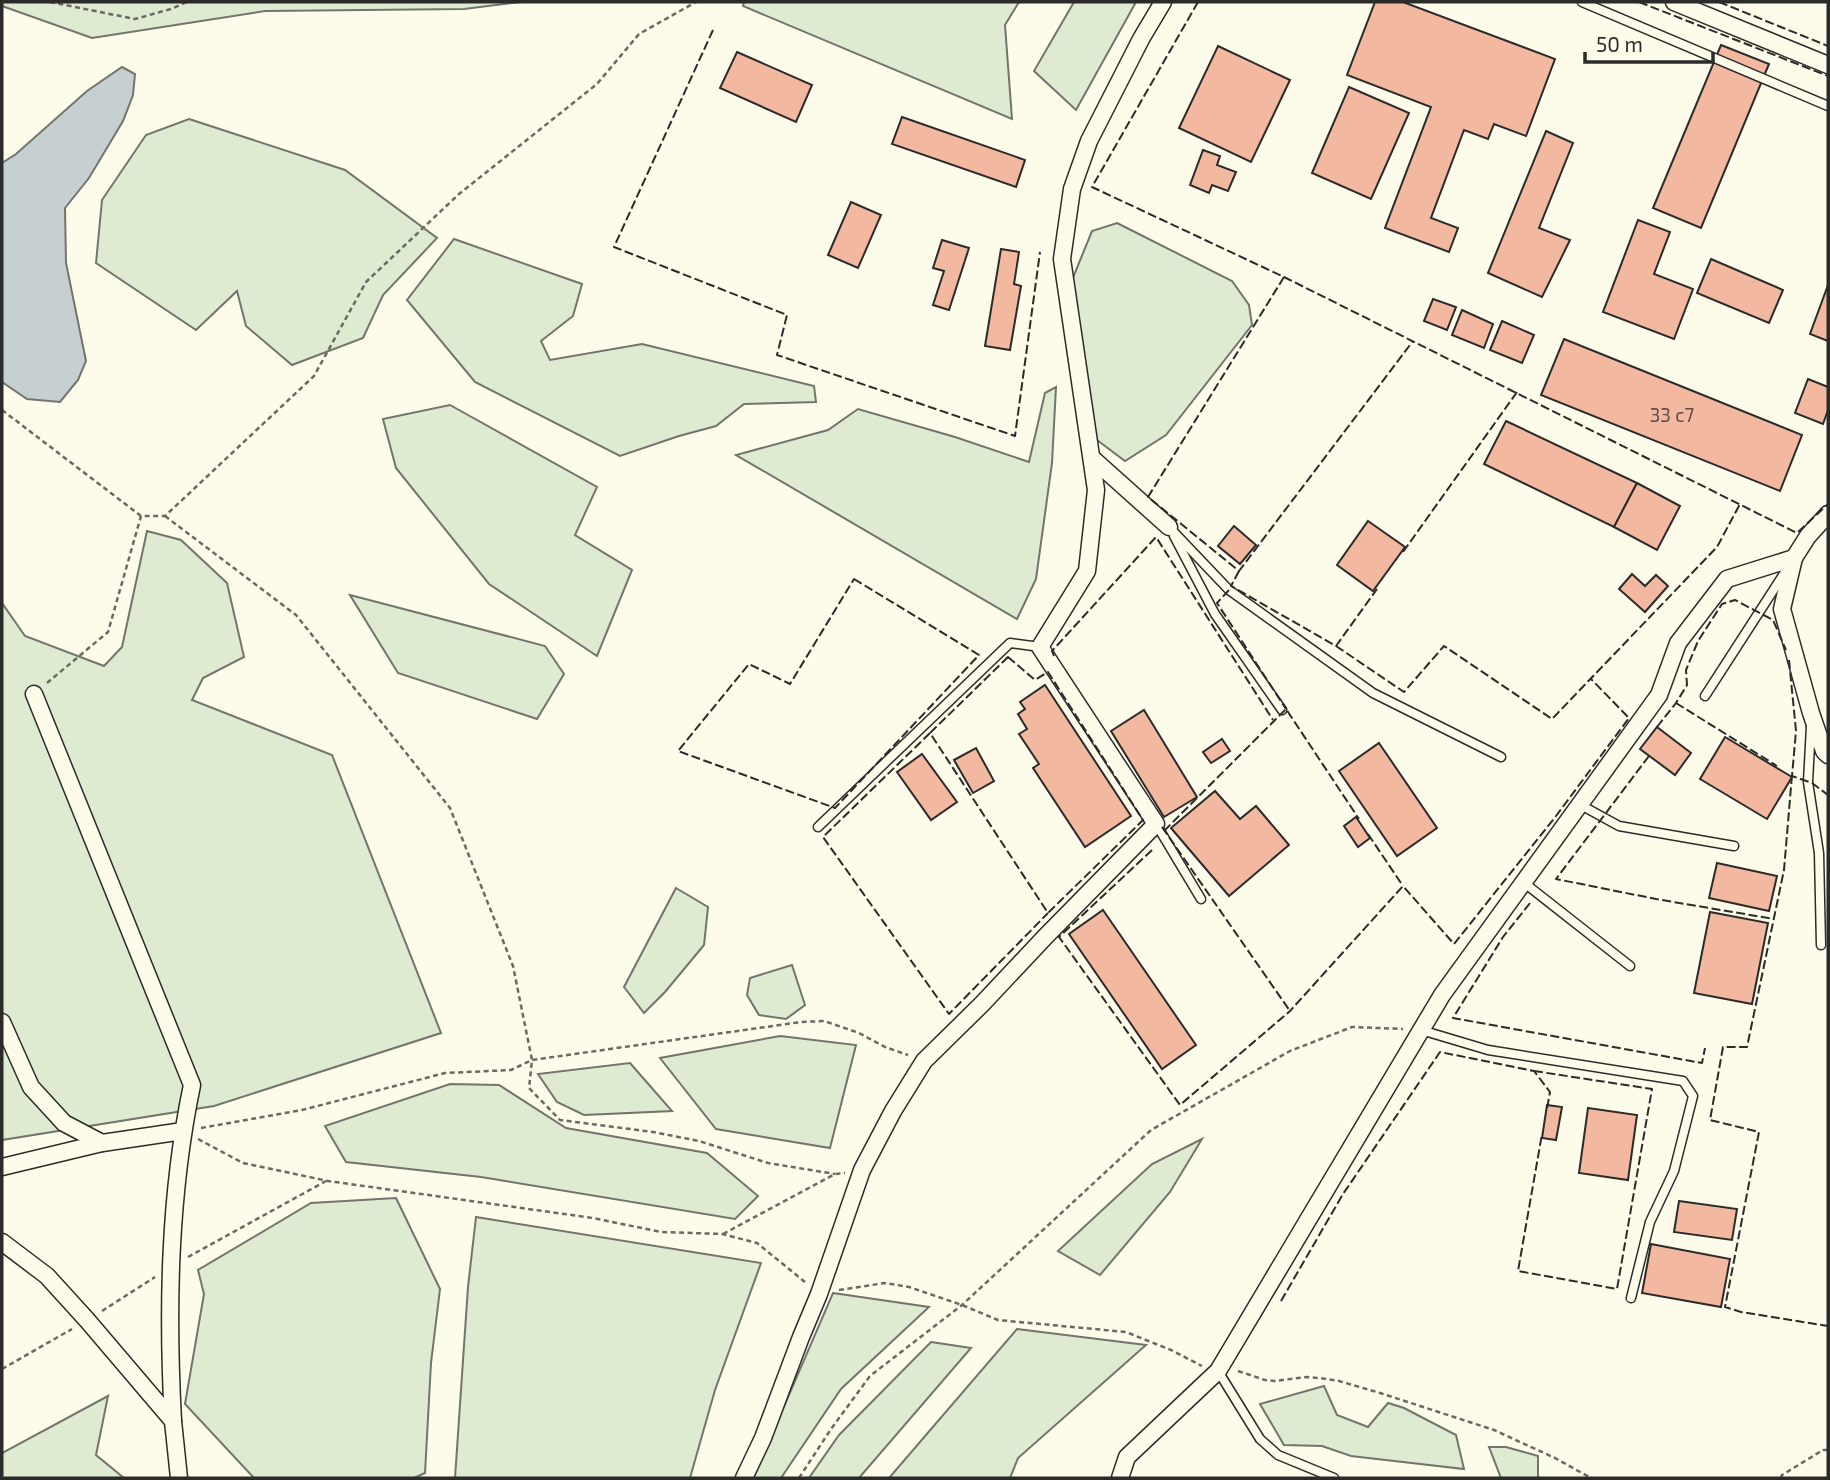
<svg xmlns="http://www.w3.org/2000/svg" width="1830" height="1480" viewBox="0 0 1830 1480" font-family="'Exo 2',sans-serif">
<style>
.green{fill:#deebd1;stroke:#74746e;stroke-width:2}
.water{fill:#c7d0d0;stroke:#74746e;stroke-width:2}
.building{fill:#f2b8a0;stroke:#2b2b2b;stroke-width:2}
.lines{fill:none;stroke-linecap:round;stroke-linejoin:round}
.lane-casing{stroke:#2b2b2b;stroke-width:11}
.street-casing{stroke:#2b2b2b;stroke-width:19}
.path{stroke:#6a6964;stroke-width:2.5;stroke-dasharray:5 3.5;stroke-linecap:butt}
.lane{stroke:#fdfbea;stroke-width:8}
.street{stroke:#fdfbea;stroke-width:16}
.fence{stroke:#2b2b2b;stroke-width:2;stroke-dasharray:9 3.5;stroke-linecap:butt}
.labels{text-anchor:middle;stroke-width:5;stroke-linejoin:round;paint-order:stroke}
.number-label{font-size:19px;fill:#5d4e48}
</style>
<rect width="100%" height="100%" fill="#fdfbea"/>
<g class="green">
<path d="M2,2h519l-57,7 -199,2 -173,27 -90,-32z"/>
<path d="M744,2h275l-14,23 7,94 -269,-113z"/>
<path d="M1074,2h62l-60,108 -42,-39z"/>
<path d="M189,119l156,51 92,68 -54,57 -20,43 -71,27 -46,-39 -9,-35 -41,39 -100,-67 6,-63 44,-65z"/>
<path d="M1117,223l115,58 17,24 3,20 -86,110 -41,26 -32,-24 -25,-147 24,-59z"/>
<path d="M454,239l128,45 -9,32 -32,25 9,19 92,-16 172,42 2,16 -72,2 -28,22 -37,10 -59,20 -145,-74 -68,-82z"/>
<path d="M1056,387l-4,76 -16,116 -19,40 -281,-164 92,-25 30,-21 97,28 74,25 16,-69z"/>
<path d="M450,405l147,82 -22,48 57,35 -35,86 -108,-72 -93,-116 -13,-49z"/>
<path d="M147,531l34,9 46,43 17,74 -41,21 -11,22 140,55 109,278 -227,73 -212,34v-537l23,33 79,30 18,-19z"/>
<path d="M350,595l195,51 19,28 -27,45 -139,-46z"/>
<path d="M676,888l32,19 -4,38 -39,47 -21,21 -20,-26z"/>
<path d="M792,965l13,40 -19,14 -27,-4 -12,-20 3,-17z"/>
<path d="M780,1036l76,9 -26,103 -114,-19 -56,-71z"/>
<path d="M630,1063l42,48 -88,4 -27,-13 -19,-28z"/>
<path d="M450,1084l49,1 67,43 141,25 51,43 -23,23 -254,-42 -135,-15 -21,-36z"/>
<path d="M1202,1139l-32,53 -70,83 -42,-24 94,-87z"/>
<path d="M396,1198l44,91 -9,74 -6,110 -11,5h-160l-69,-74 19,-110 -6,-24 113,-67z"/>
<path d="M476,1217l285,46 -46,127 -25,88h-235l13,-191z"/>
<path d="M833,1293l96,14 -88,82 -60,89h-28z"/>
<path d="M1017,1329l129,16 -128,113 -8,20h-121z"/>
<path d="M931,1342l40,6 -112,130h-50l30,-43z"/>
<path d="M1324,1386l13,29 31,12 20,-24 16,5 52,27 8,34 -113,-13 -29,-10 -38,-1 -24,-41z"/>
<path d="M108,1396l-12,59 28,23h-122v-25z"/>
<path d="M1489,1447h17l32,9v22h-37z"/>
</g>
<path class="water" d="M122,67l13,7 -2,21 -10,26 -34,57 -24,30 1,55 20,98 -8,19 -18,22 -33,-3 -25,-17v-219l14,-9 71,-63z"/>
<g class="building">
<path d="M1375,2h28l152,57 -29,77 -32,-12 -6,15 -24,-9 -33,88 27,10 -9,24 -64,-24 46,-121 -84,-32z"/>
<path d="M1721,45l48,19 -68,164 -48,-20z"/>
<path d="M1218,46l72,34 -39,82 -72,-34z"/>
<path d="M737,52l75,33 -16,37 -76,-34z"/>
<path d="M1349,87l60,26 -38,86 -59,-26z"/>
<path d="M902,117l123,43 -9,27 -124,-43z"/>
<path d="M1546,131l27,12 -34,85 31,12 -28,57 -54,-24z"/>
<path d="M1203,150l17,6 -3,9 19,7 -8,19 -16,-6 -3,8 -19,-8z"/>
<path d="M851,202l30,13 -23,53 -30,-13z"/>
<path d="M1638,220l32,12 -16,42 39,15 -19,50 -71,-27z"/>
<path d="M942,240l27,8 -20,62 -16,-5 11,-34 -11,-3z"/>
<path d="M1001,249l18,3 -5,32 7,2 -11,64 -25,-4z"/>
<path d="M1711,259l72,31 -14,33 -72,-30z"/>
<path d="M1828,285v56l-18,-7z"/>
<path d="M1433,299l23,8 -9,23 -23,-9z"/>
<path d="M1462,310l31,14 -9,24 -32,-13z"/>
<path d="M1502,321l32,14 -12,28 -32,-13z"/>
<path d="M1564,339l238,96 -22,56 -239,-96z"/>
<path d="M1808,379l20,8v23l-5,14 -28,-11z"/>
<path d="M1506,421l131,62 -23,44 -130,-63z"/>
<path d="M1637,483l43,23 -23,44 -43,-23z"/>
<path d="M1368,521l37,26 -32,44 -36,-26z"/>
<path d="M1234,526l22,19 -16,19 -22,-18z"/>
<path d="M1632,574l13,12 11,-11 12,11 -23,26 -26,-23z"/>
<path d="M1045,685l86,131 -46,31 -52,-79 6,-4 -20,-30 8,-5 -9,-15 7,-5 -5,-7z"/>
<path d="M1144,710l53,87 -33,20 -53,-86z"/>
<path d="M1657,727l34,26 -16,22 -35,-26z"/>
<path d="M1725,737l67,40 -25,42 -67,-40z"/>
<path d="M1222,739l8,12 -19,12 -8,-11z"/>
<path d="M1379,743l58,85 -40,28 -58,-85z"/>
<path d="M976,748l18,33 -21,12 -19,-33z"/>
<path d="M922,754l35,48 -26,18 -34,-48z"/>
<path d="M1215,791l25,28 16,-13 33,39 -60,51 -58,-68z"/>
<path d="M1356,817l14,21 -12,9 -14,-21z"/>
<path d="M1717,863l60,13 -8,35 -60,-13z"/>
<path d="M1103,910l93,135 -34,24 -93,-135z"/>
<path d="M1710,912l58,11 -16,81 -58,-11z"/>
<path d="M1547,1105l15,2 -6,33 -14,-2z"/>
<path d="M1588,1108l49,7 -9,65 -49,-7z"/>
<path d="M1679,1201l58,8 -5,31 -58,-8z"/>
<path d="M1651,1244l79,15 -9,48 -79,-14z"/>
</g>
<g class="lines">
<defs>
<g id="lane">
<path d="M1582,2l246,104"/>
<path d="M1169,527l60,63 144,103 128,64"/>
<path d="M1174,536l41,78 67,96"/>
<path d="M1705,696l82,-127"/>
<path d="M1811,726l-3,56 11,71 2,92"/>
<path d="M1579,804l40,22 115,20"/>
<path d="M1156,824l45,75"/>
<path d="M818,827l192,-184 30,4"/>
<path d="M1523,882l107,84"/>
<path d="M1421,1030l67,20 195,31 10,15 -19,75 -24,51 -19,76"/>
<path d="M1218,1371l42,68 18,16 56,23"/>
</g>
<g id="street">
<path d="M1674,2l154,63"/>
<path d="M1093,459l76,68"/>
<path d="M1794,558l-12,51 29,104 13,38 4,4"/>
<path d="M34,694l158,391c-23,110 -25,224 -19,336"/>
<path d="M2,1022l29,65 33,36 38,20"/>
<path d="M2,1167l100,-24 81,-12"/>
<path d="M2,1242l45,34 40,44 86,101 6,57"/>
<path d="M744,1478l19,-40 38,-101 18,-43 43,-124 31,-59 31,-50 58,-57 63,-67 111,-113 -116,-177 47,-76 9,-81 -34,-231 10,-70 17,-48 52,-102 22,-37"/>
<path d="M1120,1478l7,-21 91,-86 224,-376 217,-300 19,-52 49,-64 67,-21 14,-22 20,-22"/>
</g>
</defs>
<use href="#lane" class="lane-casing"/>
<use href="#street" class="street-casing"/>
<g class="path">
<path d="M50,2l85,17 36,-10 16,-7"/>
<path d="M2,410l139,106h24l149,-140 52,-94 93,-88 138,-110 42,-50 57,-32"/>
<path d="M165,516l131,99 154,193 63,158 19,94 -3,28 31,32 93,12 46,9 69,22 67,11"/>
<path d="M47,683l61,-51 33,-116"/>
<path d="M201,1128l101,-18 143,-37 66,-3 21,-10 269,-38 23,-1 35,12 26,14 23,8"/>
<path d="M198,1139l45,24 85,18 265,37 68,14 61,2 35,9 48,39"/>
<path d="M723,1234l112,-60 10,-1"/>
<path d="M188,1257l138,-76"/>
<path d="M839,1290l46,-7 24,4 53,18 36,15 128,12 45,18 31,16"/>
<path d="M102,1311l53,-34"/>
<path d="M2,1369l70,-40"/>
<path d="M1238,1371l27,9 9,1 33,-4 12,1 20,3 41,12 114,37 61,28 36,20"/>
<path d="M799,1478l32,-49 39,-53 92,-71 189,-175 139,-79 62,-24 51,2"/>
<path d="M1781,1478l1,-3 41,-25h5"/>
</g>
<use href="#lane" class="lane"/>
<use href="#street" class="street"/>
<g class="fence">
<path d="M1198,2l-106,185 192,90 513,256 31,-29"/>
<path d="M1639,2l189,74"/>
<path d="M1719,2l109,44"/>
<path d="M713,30l-99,217 173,68 -10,40 238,81 25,-184"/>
<path d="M1284,277l-136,220 91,74 174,-230"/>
<path d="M1403,552l114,-160"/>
<path d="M1239,571l-8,15 105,60 41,-57"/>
<path d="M854,579l125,76 -144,153 -157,-57 71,-87 41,20z"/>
<path d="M1229,590l-12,13 69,106"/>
<path d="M1336,646l68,46 40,-46 108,73 165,-172 23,-43"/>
<path d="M1054,656l-2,-5 104,-114 117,183"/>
<path d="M1008,657l27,23 13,-8 95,148 -95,93 -118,-180z"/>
<path d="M1789,660l7,71 -4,45 20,7 16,12"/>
<path d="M1676,703l101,63"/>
<path d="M1657,727l19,-24 11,-18 -1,-15 12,-29 24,-37 13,-4 38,20 13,30"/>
<path d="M930,733l-107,104 126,177 99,-101"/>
<path d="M1649,756l-93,123 100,20 118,20"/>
<path d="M1792,775l-8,95 -37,177h-24l-13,73 49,12 -34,175 16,5 87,14"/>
<path d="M1162,827l128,184"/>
<path d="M1164,831l122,-122 73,110"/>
<path d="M1368,834l35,52"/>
<path d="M1152,850l-93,87 121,168 110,-94 113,-125 51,58 102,-128 73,-98 -38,-39"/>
<path d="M1530,903l-27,34 -50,81 249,45 3,-15"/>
<path d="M1534,1071l118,18 -35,200 -99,-18 24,-137"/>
<path d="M1281,1301l62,-107 97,-142 94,19 16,21 -3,17"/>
</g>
</g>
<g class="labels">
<g class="number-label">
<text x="1672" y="422">33 с7</text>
</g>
</g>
<rect width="1830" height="1480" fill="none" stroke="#2b2b2b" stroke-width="7"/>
<path d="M1585 52v10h128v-10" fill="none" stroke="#2b2b2b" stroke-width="3.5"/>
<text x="1596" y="52" font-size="21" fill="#2b2b2b" stroke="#fdfbea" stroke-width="5" paint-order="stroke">50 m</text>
</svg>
